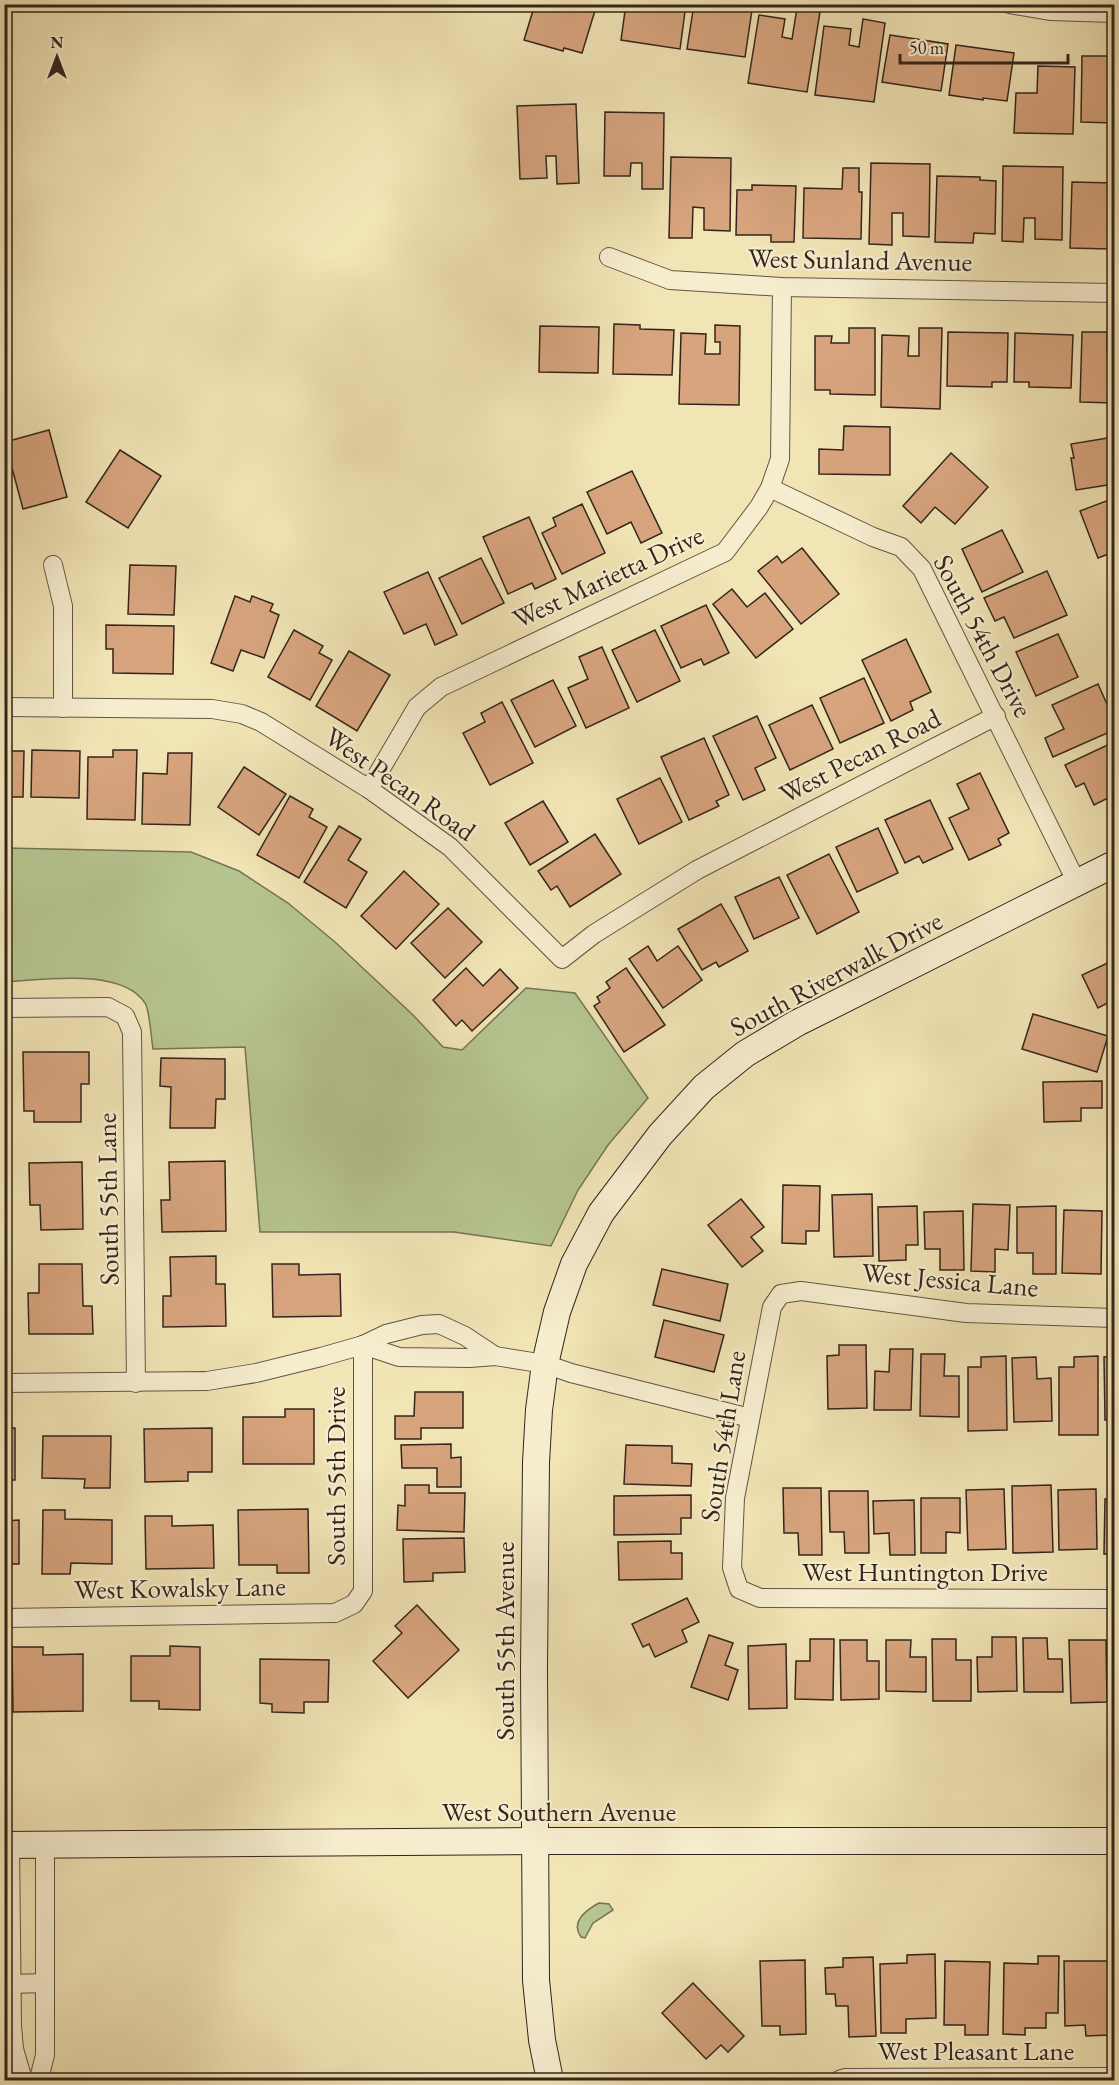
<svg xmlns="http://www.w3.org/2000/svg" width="1119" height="2085" viewBox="0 0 1119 2085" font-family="'EB Garamond',serif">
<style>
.green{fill:#b6c590;stroke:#747556;stroke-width:1.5}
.building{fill:#d7a47e;stroke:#33251d;stroke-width:1.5}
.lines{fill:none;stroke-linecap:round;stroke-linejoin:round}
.street-casing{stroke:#625543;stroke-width:20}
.secondary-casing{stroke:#33251d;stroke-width:28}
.street{stroke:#f6edcf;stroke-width:18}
.secondary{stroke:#f6edcf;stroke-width:26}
.labels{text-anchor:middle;stroke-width:4.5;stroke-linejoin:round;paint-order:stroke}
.street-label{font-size:27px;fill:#33251d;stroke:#f6edcf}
</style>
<rect width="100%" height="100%" fill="#f1e4b5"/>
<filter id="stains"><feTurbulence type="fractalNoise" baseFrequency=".00333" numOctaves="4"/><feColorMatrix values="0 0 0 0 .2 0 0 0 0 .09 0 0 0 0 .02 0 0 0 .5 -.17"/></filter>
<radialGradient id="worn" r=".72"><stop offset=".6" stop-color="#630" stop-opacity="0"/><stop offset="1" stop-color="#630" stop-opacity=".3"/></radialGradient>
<g class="green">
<path d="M5,848l186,4 48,19 49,32 47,39 78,73 30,32 19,3 64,-62 49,5 73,105 -40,47 -30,45 -27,56 -97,-14h-194l-15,-185 -92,2c-2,-12 -3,-37 -8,-46 -24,-36 -102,-23 -140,-21z"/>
<path d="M599,1903l10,1 4,6 -20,13 -8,15 -4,-1c-11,-15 5,-27 18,-34z"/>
</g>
<g class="building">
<path d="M535,4h62l-15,49 -18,-5 -1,3 -39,-11z"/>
<path d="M626,4h60l-6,45 -59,-9z"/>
<path d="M694,4h17l41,6 -7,47 -58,-8z"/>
<path d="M797,8l23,4 -13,80 -59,-9 11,-68 26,4 -3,18 10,2z"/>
<path d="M863,19l22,4 -11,79 -59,-7 9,-69 27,3 -2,16 10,2z"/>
<path d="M890,35l58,9 -7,47 -59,-9z"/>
<path d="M956,45l58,8 -7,48 -24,-3v2l-34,-5z"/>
<path d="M1082,56h26v16h6v51l-33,-1z"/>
<path d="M1038,66l37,1 -2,67 -59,-1 2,-40h21z"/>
<path d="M576,104l3,79 -22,1 -1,-28h-10l1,22 -27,1 -3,-73z"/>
<path d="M605,112l59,1 -1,76h-21v-26h-11l-1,13h-26z"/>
<path d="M671,157l60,1 -1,73 -26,-1v-22l-11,-1 -1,31h-23z"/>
<path d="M871,163l59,1 -1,73 -26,-1v-23h-11v32l-23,-1z"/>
<path d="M1003,166l60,1 -1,73 -27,-1v-21h-11l-1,24 -21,-1z"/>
<path d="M843,168h16v24h3l-1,47 -58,-1 1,-50 38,1z"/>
<path d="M937,176l43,1v3l16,1 -1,53 -21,-1 -1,10 -38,-1z"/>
<path d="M1072,182l42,1v55h-4v11l-40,-1z"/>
<path d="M752,185l44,1 -2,56h-23v-7h-35l1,-45h15z"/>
<path d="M614,324l26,1v4l34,1 -2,45 -59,-1z"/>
<path d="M715,325l25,1 -1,79 -60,-1 2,-71 25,1 -1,20h15v-12h-5z"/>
<path d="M540,326l59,1 -1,46 -59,-1z"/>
<path d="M849,328h26v67l-45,-1v-4h-15v-54h17l-1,7h18z"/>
<path d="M919,328h23l-2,81 -59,-2 1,-72 27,1 -1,20h11z"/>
<path d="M948,332l60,1 -1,49h-15v5l-45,-1z"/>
<path d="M1082,332h25v20l7,1v50l-34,-1z"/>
<path d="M1015,333l58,2 -2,53 -42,-1v-5h-15z"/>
<path d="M844,426l46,1v48l-71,-1v-25l24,1z"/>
<path d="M49,430l18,67 -44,12 -18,-67z"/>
<path d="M1114,437v47l-38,6 -5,-32h3l-3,-14z"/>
<path d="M120,450l41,26 -33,52 -42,-26z"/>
<path d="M951,453l37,34 -33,37 -20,-17 -14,16 -18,-17z"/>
<path d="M632,471l30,62 -21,10 -10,-21 -24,12 -20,-42z"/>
<path d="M1114,498v54l-16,6 -18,-47z"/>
<path d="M582,504l23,49 -43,21 -20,-41 14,-7 -3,-8z"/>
<path d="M529,517l27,62 -21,10 -3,-6 -24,11 -25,-57z"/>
<path d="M1002,530l21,42 -41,20 -20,-43z"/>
<path d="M802,548l37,46 -38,30 -43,-53 19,-15 5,7z"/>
<path d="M481,558l23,45 -42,21 -23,-46z"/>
<path d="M130,565l46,1 -2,49 -46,-1z"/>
<path d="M1047,571l20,44 -53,23 -10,-21 -9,4 -11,-23z"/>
<path d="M428,572l29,63 -22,10 -9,-21 -22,10 -20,-42z"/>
<path d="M732,589l15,18 18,-14 28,36 -37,29 -43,-54z"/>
<path d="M235,596l15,6 2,-6 21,8 -3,7 9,4 -15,43 -23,-8 -8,21 -22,-8z"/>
<path d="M706,605l23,48 -25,12 -3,-6 -20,9 -20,-42z"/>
<path d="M106,625l68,1 -1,48 -60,-1v-24h-7z"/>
<path d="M294,630l29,16 -4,7 13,7 -22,40 -42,-23z"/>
<path d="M655,630l25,51 -43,21 -25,-52z"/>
<path d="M1058,634l20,43 -42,19 -20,-44z"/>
<path d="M906,639l25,53 -21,10 3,8 -22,11 -29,-61z"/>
<path d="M602,647l27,61 -43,20 -18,-40 20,-9 -9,-22z"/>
<path d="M349,651l41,24 -33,56 -41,-25z"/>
<path d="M864,678l20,45 -44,20 -20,-45z"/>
<path d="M553,680l23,46 -41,21 -24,-47z"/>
<path d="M1098,684l16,36v10l-61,27 -8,-19 19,-9 -12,-24z"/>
<path d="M502,702l31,61 -43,22 -27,-52 22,-11 -4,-9z"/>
<path d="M812,705l21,44 -43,21 -21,-45z"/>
<path d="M757,716l19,42 -21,10 10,22 -22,10 -30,-64z"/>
<path d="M704,738l25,57 -13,6 3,5 -30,14 -28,-63z"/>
<path d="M1114,742v53l-20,10 -10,-22 -8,4 -11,-22z"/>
<path d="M32,750l48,1 -1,47 -48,-1z"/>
<path d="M113,750h24l-2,70 -48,-1 1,-62h25z"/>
<path d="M4,751h20l-1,46h-19z"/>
<path d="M168,753h24l-2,72 -48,-1 1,-51 24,1z"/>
<path d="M244,767l42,27 -27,41 -41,-28z"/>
<path d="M980,773l29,60 -11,6 3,6 -32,15 -20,-42 20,-9 -12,-25z"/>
<path d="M660,778l22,44 -43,22 -22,-45z"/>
<path d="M290,796l23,13 -4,8 18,10 -28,51 -42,-23z"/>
<path d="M930,800l23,49 -30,14 -4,-7 -14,7 -20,-43z"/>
<path d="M543,801l25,41 -38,23 -25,-42z"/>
<path d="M339,826l22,13 -13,21 19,12 -21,36 -42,-26z"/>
<path d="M878,828l20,45 -41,19 -21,-45z"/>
<path d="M595,834l26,40 -51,33 -13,-21 -6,4 -13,-19z"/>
<path d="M829,854l30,58 -42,22 -30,-59z"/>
<path d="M404,871l35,33 -43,45 -35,-33z"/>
<path d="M779,877l20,41 -45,21 -19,-42z"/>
<path d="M721,904l27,47 -29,16 -3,-5 -14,8 -24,-41z"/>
<path d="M448,908l34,34 -37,36 -34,-35z"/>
<path d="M648,946l9,15 21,-15 24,34 -39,28 -34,-49z"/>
<path d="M1114,960v43l-1,-3 -15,8 -16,-33z"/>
<path d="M466,968l17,18 17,-17 18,19 -46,43 -10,-11 -6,6 -23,-26z"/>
<path d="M626,968l39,57 -41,27 -30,-46 6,-4 -3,-5 13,-9 -4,-6z"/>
<path d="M1033,1014l75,22 -11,36 -75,-23z"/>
<path d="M23,1052h66v32h-8v38h-47v-11h-10z"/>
<path d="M161,1058l64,1v40h-9l-1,29h-45l1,-41 -11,-1z"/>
<path d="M1102,1081v27h-21v13l-37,1 -1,-40z"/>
<path d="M225,1161l1,70 -64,1 -1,-32h9l-1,-38z"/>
<path d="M82,1162l1,67 -42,1 -1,-25h-10l-1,-42z"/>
<path d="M783,1185l37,1 -1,45h-13v13l-24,-1z"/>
<path d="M872,1194l1,62 -39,1 -2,-62z"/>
<path d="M1108,1198h6v66h-5z"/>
<path d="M741,1199l23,28 -13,10 12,14 -21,16 -34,-42z"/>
<path d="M973,1204l37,1 -2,45 -13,-1v23l-24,-1z"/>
<path d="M917,1206l1,39h-12v15l-27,1 -1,-54z"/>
<path d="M1056,1206v68h-23v-21h-16v-46z"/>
<path d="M1064,1210l38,1 -1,63 -39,-1z"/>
<path d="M963,1211l1,59h-24v-21h-15l-1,-37z"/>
<path d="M216,1256v28h9l1,42 -63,1v-31h8l-1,-39z"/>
<path d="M39,1264h43l1,42h9l1,28h-64l-1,-41h11z"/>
<path d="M272,1264h27v11l41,-1 1,42 -68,1z"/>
<path d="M662,1269l66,15 -8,37 -67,-16z"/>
<path d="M664,1320l60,15 -10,37 -59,-15z"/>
<path d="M839,1345h27l1,63 -39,1 -1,-53 12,-1z"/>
<path d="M890,1349h23l-2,61h-37l1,-39 14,1z"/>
<path d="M921,1354h24l-1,22h15v41l-39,-1z"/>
<path d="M1006,1356l1,74 -39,1v-64h13v-10z"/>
<path d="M1098,1356v79h-39v-68h15v-10z"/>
<path d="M1114,1356v64h-9l-1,-63z"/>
<path d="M1036,1357l1,22 14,-1 1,43 -38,1 -2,-64z"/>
<path d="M415,1392h48v36h-42v11h-26v-23h19z"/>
<path d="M285,1409h29v55h-71v-47h42z"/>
<rect x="4" y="1428" width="11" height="52"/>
<path d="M212,1428v44h-24v9l-43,1 -1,-53z"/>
<path d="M43,1436h68l-1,52h-26l1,-9 -43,-1z"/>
<path d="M451,1444v14l10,-1v30h-24v-19h-35l-1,-23z"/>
<path d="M626,1445l46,1v17l20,1 -1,22 -67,-2z"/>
<path d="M405,1485h24v8h36l-1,39 -67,-2 1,-25 7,1z"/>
<path d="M1051,1485l2,67 -40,1 -1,-67z"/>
<path d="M783,1488h38l1,67h-23l-1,-22h-14z"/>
<path d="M1004,1489l2,60 -38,1 -2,-60z"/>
<path d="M1096,1489l1,60 -38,1 -1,-60z"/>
<path d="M829,1491h39l1,62h-24l-1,-21h-14z"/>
<path d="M691,1495v23h-10v16l-67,1v-39z"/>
<path d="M921,1498h39v35l-14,-1v21h-25z"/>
<path d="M1105,1499h9v55h-10z"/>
<path d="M914,1500l1,55h-25l-1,-22 -15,1 -1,-33z"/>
<path d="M308,1509l1,64h-32v-8h-38l-1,-55z"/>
<path d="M43,1510h22v9l47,1v44l-41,-1 -1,11h-28z"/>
<path d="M145,1516h27v10l41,-1 1,43 -68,1z"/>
<path d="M19,1520v44h-15v-43z"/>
<path d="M464,1538l1,34 -32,1v8l-29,1 -1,-43z"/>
<path d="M671,1541v12h11v26l-63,1 -1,-38z"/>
<path d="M687,1598l12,24 -17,8 5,12 -32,15 -6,-13 -6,3 -11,-23z"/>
<path d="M417,1605l42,45 -51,48 -35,-37 29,-28 -7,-7z"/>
<path d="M709,1635l24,8 -8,22 13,5 -10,30 -37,-13z"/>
<path d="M992,1637h24l1,54 -39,1 -1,-35h15z"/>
<path d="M1023,1638h24l1,21h14l1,33h-39z"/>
<path d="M810,1639h24l-1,61 -38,-1 1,-38h14z"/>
<path d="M932,1639h24v21h15v41h-38z"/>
<path d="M840,1640h27v21h12v38l-38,1z"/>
<path d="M886,1640h25l-1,17h16v35l-40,-1z"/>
<path d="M1069,1640h37l1,62 -36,1z"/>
<path d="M786,1644l1,64 -38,1 -1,-63z"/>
<path d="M170,1646l30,1v63l-41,-1v-8h-28v-45h39z"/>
<path d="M12,1647h31v8l40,-1v57l-70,1z"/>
<path d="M260,1659l69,1 -1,42h-24v11l-32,-1v-8l-12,-1z"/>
<path d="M935,1954l1,64 -30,1v14h-25l-1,-69 27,-1v-8z"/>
<path d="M1038,1956h21l-1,57h-12v15h-21v7l-22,-1 1,-71 34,1z"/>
<path d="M873,1957l3,79 -27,1 -1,-31h-12l-1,-12h-9l-1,-26 18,-1v-9z"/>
<path d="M805,1960l1,74 -26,1v-9h-18l-2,-65z"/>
<path d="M945,1961l45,1 -2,73h-23v-10h-21z"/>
<path d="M1064,1961h44l1,74 -23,1 -1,-11 -20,1z"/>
<path d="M693,1983l51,53 -16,16 -7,-7 -15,14 -44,-46z"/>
</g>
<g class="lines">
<defs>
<g id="street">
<path d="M1009,4l41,7 64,2"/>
<path d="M609,257l61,23 112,7 332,6"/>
<path d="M770,488l103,49 28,10 21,22 155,314"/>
<path d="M53,565l10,41v102"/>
<path d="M4,707l208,2 30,5 19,8 108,67 81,58 112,112 32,-25 103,-64 299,-154"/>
<path d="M369,789l48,-82 24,-20 284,-135 34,-45 11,-19 10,-29 2,-172"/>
<path d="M4,1008l104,-1 17,9 7,16 4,351"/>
<path d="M1114,1318l-148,-5 -165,-22 -20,3 -9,13 -37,191 -3,70 7,21 21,9 354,1"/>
<path d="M363,1345l36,12 71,1 25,-2 50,8 26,9 179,45"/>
<path d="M4,1383l203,-2 49,-8 65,-16 42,-12 23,-11 36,-9 17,-1 26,12 30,20"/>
<path d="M4,1618l331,-5 19,-9 9,-13v-246"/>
<path d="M10,1845l2,181 2,23 9,31"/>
<path d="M11,1984l34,-1"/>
<path d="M37,2080l3,-5 5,-20v-211"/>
<path d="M839,2080l6,-2 269,-1"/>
</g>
<g id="secondary">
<path d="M4,1845l532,-4h578"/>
<path d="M550,2080l-8,-40 -6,-60 -2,-311 2,-207 3,-52 6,-46 12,-52 17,-48 27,-51 59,-78 44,-48 41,-33 52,-31 317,-159"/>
</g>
</defs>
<use href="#street" class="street-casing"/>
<use href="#secondary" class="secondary-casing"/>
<use href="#street" class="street"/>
<use href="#secondary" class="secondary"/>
</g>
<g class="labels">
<g class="street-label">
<text transform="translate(860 260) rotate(1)" y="9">West Sunland Avenue</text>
<text transform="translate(608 577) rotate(-25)" y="9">West Marietta Drive</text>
<text transform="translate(983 636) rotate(62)" y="9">South 54th Drive</text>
<text transform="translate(860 756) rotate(-27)" y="9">West Pecan Road</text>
<text transform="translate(400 784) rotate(35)" y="9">West Pecan Road</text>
<text transform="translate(836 974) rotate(-28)" y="9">South Riverwalk Drive</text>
<text transform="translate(108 1199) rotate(-91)" y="9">South 55th Lane</text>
<text transform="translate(950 1280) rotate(5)" y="9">West Jessica Lane</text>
<text transform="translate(723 1436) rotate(-81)" y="9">South 54th Lane</text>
<text transform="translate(336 1476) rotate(-90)" y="9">South 55th Drive</text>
<text x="925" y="1581">West Huntington Drive</text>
<text transform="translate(180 1588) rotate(-1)" y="9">West Kowalsky Lane</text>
<text transform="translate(505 1641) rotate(-90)" y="9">South 55th Avenue</text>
<text x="559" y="1821">West Southern Avenue</text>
<text x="976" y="2060">West Pleasant Lane</text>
</g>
</g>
<rect width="1119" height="2085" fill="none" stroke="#f1e4b5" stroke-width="24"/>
<rect x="6" y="6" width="1107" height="2073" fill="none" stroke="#33251d" stroke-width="3"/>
<rect x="12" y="12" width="1095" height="2061" fill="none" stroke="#33251d" stroke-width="1.5"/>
<g transform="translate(57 57)" stroke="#f6edcf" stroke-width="4.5" paint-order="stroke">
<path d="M0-4.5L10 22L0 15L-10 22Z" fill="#33251d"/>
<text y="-9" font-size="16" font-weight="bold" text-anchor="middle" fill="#33251d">N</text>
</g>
<path d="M900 54v9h168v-9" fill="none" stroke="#33251d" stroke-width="3"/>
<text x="909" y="54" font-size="18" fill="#33251d" stroke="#f6edcf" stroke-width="4.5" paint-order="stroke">50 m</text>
<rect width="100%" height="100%" filter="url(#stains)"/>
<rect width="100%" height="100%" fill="url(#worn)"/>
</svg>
